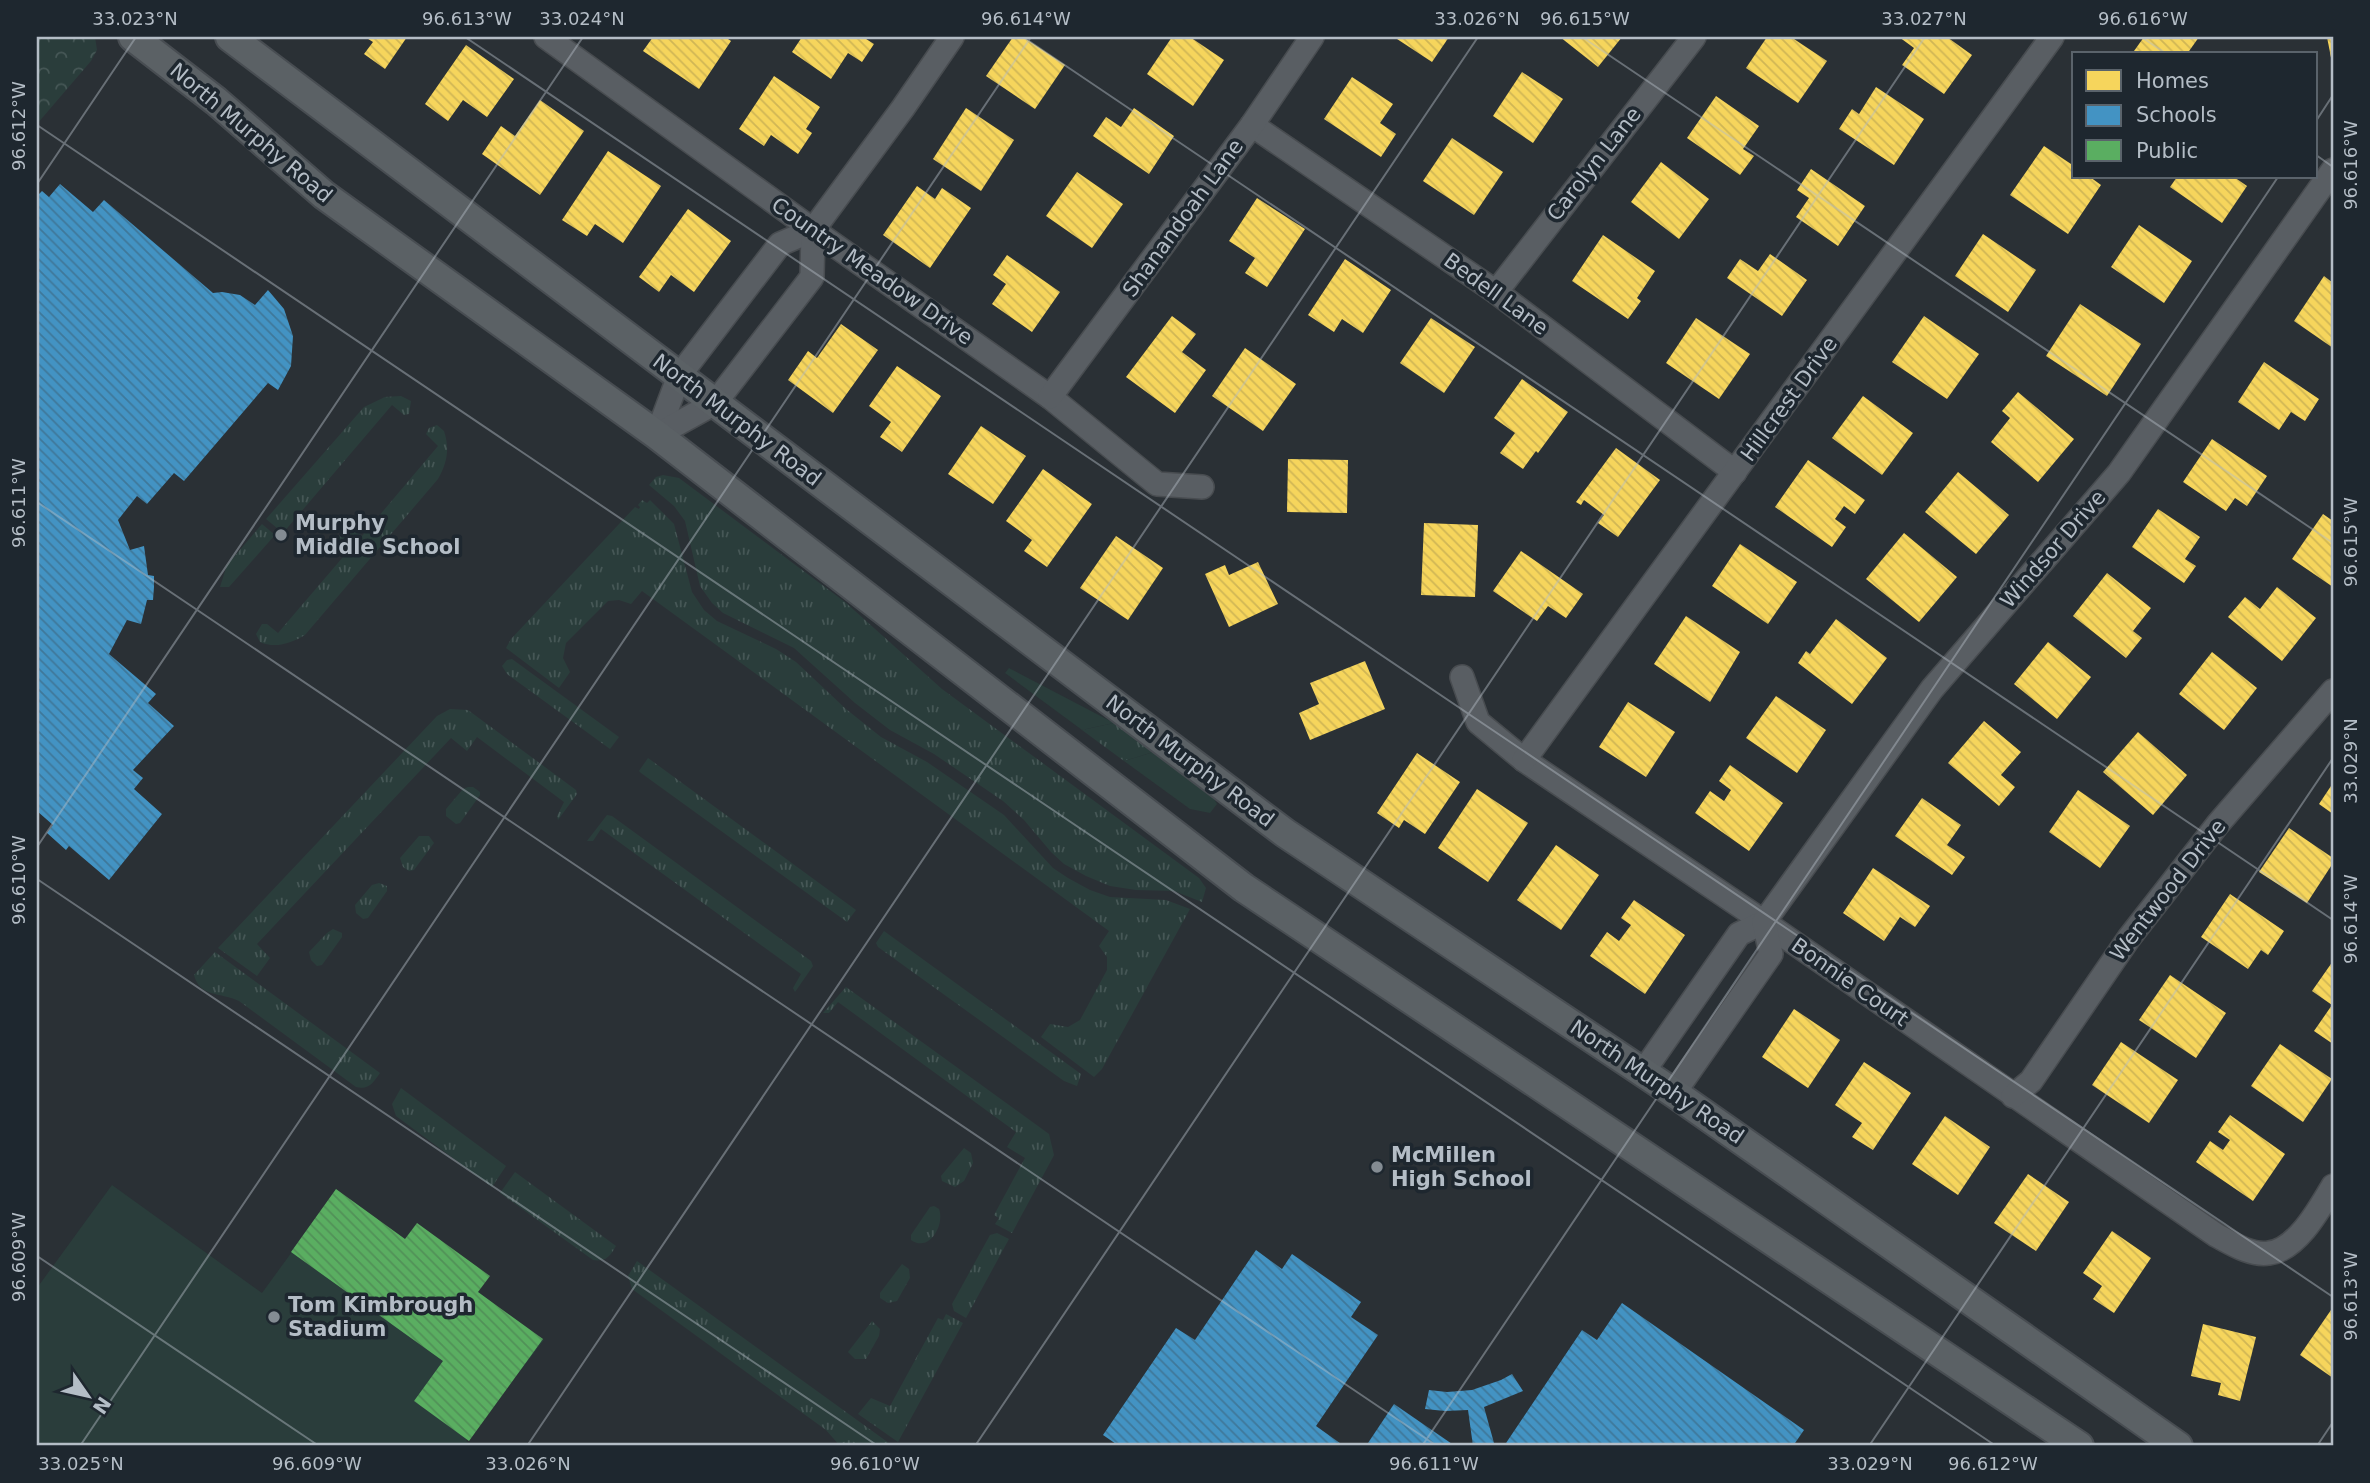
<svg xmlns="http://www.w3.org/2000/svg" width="2370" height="1483" viewBox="0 0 2370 1483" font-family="'DejaVu Sans',sans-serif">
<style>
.grass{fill:url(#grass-tufts)}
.park{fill:url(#park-crowns)}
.garden{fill:#2a3d3b}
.homes{fill:url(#homes-back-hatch)}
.schools{fill:url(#schools-back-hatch)}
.public{fill:url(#public-back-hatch)}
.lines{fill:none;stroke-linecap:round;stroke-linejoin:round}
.minor-casing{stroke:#484c50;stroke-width:26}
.major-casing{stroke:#484d52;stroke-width:32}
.minor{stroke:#595e63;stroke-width:23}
.major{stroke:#5b6165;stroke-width:28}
.ticks{fill:none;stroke:#b4bdc6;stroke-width:2;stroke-opacity:0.45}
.poi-dot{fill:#848c93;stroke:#1e272f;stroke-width:2.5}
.labels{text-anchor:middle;stroke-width:7;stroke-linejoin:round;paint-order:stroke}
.street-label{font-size:21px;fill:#b4bdc6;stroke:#1e272f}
.poi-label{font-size:21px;font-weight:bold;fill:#b4bdc6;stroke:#1e272f;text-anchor:start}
.neatline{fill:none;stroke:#b4bdc6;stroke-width:2.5}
.ticks-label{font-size:18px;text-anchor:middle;fill:#b4bdc6}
</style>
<defs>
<pattern id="grass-tufts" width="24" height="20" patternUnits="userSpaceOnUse" patternTransform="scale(1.75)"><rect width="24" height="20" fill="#2a3d3b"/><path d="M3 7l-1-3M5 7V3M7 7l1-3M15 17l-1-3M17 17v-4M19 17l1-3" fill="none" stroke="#465756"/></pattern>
<pattern id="park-crowns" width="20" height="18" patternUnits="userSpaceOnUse" patternTransform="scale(1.75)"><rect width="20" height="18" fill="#2a3d3b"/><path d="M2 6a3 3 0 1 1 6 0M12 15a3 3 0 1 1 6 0" fill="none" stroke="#465756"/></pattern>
<pattern id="homes-back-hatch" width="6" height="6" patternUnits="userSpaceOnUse" patternTransform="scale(1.75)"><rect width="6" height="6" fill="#f6d55c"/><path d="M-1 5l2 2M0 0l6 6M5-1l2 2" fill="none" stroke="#d0b655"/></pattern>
<pattern id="schools-back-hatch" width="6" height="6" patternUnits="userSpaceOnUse" patternTransform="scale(1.75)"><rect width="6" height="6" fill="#4393c3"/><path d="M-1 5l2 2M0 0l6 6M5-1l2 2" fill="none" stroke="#3f789a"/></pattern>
<pattern id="public-back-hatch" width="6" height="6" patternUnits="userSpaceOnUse" patternTransform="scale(1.75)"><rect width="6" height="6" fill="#5aae61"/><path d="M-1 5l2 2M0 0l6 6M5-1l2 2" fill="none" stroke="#519158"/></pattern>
</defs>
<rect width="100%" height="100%" fill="#2a3035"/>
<g class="grass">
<path d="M401,396l10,5 -2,13 -5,1 -12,-10 -109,128 -17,-14 98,-112 21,-10z"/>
<path d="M437,425l7,6c6,18 3,32 -6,48l-133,156c-13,8 -30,14 -45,7l-4,-8 6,-10h5l11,9 71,-83 -12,-12 12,-12 13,10 76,-90 -12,-12 3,-6z"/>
<path d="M663,475l16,3 166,124 97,87 257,189 7,10 -4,14 -28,-11 -38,-1 -26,-4 -24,-10 -22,-12 -13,-12 -27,-32 -21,-19 -69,-47 -44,-24 -35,-27 -61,-55 -71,-35 -11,-10 -12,-17 -15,-65 -11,-15 -25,-21 7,-8z"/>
<path d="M642,500l5,3 3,-3 24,24 18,68 12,18 13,11 59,28 20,13 50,47 35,28 46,25 77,53 49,53 15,10 22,12 20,7 56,3 24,9 -88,160 -8,8 -53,-40 9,-13 18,3 12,-7 27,-50v-13l-8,-11 10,-15 -467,-340 -11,13 -12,-4 -11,1 -42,42 -3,15 7,14 -11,16 -53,-40 5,-9 124,-132 4,2 1,-2 -2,-2z"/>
<path d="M262,524l13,11 -46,52h-9l7,-22z"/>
<path d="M512,659l107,78 -9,12 -103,-75 -5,-8 5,-6z"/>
<path d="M450,709l18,1 108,80 1,4 -19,26 -1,-4 7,-14 -87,-65 -10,14 -16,-13 -194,206 13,14 -13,18 -39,-28 219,-232z"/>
<path d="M1114,723l43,28 -33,10 -42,-31z"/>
<path d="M648,758l208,152 -9,12 -206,-149 -2,-2z"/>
<path d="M468,787h5l7,5v3l-20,28 -4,1 -10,-8v-7l17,-20z"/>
<path d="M607,815l5,1 199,145 2,5 -18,26 -2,-4 8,-14 -200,-145 -8,12h-6z"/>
<path d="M419,836h10l5,7 -20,27 -5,1 -6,-4 -3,-9z"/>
<path d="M379,883l8,3v5l-19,27 -5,1 -7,-6 -1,-8 17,-20z"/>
<path d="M333,929l9,4v4l-20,28 -5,1 -6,-6 -2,-8 18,-19z"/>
<path d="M884,931l197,143 -4,12 -13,-5 -186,-134 -2,-4z"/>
<path d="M215,952l165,121c-7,10 -11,17 -24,14l-117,-86c-18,-9 -39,-3 -45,-26z"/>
<path d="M846,987l203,147 5,21 -2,4 -40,74 -17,-9 4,-6 -5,-3 31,-57 -18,-11 9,-15 -178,-130 -9,11h-6z"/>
<path d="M401,1088l105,78 -14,21 -96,-71 -4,-12z"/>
<path d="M964,1148l7,5 2,10 -9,18 -9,6 -13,-6 -1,-5z"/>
<path d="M515,1172l101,74c-6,10 -10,16 -23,14l-93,-67z"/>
<path d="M934,1206l5,3c6,16 -10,44 -28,31v-5l19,-28z"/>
<path d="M997,1233l12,6 -43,79 -12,-7 -2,-7 38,-69z"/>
<path d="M637,1261l256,185h-53l-14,-16 -194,-141 -4,-13z"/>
<path d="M902,1264l7,5 1,9 -13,23 -9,2 -8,-5v-5z"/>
<path d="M946,1314l17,9 -65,119 -40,-28 13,-16 19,8 48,-88 5,2z"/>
<path d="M872,1321l8,8 -1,7 -13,23h-11l-7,-7z"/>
</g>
<path class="park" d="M37,37h58l2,13 -6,11 -54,63z"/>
<g class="garden">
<path d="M1009,668l105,55 -32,7 -77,-57z"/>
<path d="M1157,751l53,41 7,12 -7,9 -20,-4 -66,-48z"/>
<path d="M112,1185l150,108 75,-103 207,150 -78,101 7,5h-436v-158z"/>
</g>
<g class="homes">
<path d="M365,37h42l-22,32 -21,-15 9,-12z"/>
<path d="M653,37h72l6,4 -32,48 -56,-38z"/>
<path d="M802,37h61l11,7 -12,18 -14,-9 -17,26 -39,-27z"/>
<path d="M1013,37h10l42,28 -30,44 -49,-33z"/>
<path d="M1172,37h18l34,23 -31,46 -46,-32z"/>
<path d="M1394,37h55l-17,25z"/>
<path d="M1560,37h62l-24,30z"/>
<path d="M1767,37h24l36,24 -29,42 -52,-35z"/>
<path d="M1899,37h48l25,18 -28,39 -42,-29 12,-17z"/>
<path d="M2144,37h55l-12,17h-48l-5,-3z"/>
<path d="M2327,37h6v26h-1z"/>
<path d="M466,45l48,34 -27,38 -24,-17 -15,21 -23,-17z"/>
<path d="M1522,72l41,27 -30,44 -40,-27z"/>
<path d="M774,76l46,31 -14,22 6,4 -14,21 -27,-19 -7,11 -25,-17z"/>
<path d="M1352,77l41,27 -13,19 16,11 -15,23 -57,-38z"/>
<path d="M1876,87l48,32 -30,46 -55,-36 13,-20 7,5z"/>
<path d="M1716,96l43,30 -16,23 11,7 -14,19 -53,-37z"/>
<path d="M540,100l44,31 -44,64 -58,-41 19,-28 14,10z"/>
<path d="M966,108l48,32 -33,51 -48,-32z"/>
<path d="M1134,108l40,28 -25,38 -56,-38 13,-19 15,10z"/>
<path d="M1452,138l51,34 -29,43 -51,-34z"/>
<path d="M2044,146l30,20v11h16l11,8 -33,49 -58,-39z"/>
<path d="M608,151l53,35 -38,57 -28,-19 -8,12 -25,-16z"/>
<path d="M1661,162l48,37 -30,40 -48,-37z"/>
<path d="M1811,169l54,37 -27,40 -42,-29 13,-19 -12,-8z"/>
<path d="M1077,172l46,32 -31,44 -46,-32z"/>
<path d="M2177,177h57l13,9 -25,37 -52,-36z"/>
<path d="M917,186l18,13 7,-11 29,20 -41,60 -47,-33z"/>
<path d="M1257,198l48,31 -38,58 -22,-14 10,-15 -26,-17z"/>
<path d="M688,209l43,32 -37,51 -23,-17 -12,17 -20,-15z"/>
<path d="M2139,225l53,36 -28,42 -53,-36z"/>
<path d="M1983,234l53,36 -28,42 -53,-36z"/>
<path d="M1603,235l52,36 -18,27 4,3 -13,18 -56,-38z"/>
<path d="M1770,254l37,26 -25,36 -55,-38 13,-19 18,12z"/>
<path d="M1007,255l53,37 -28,40 -40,-28 14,-20 -13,-9z"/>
<path d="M1345,259l46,31 -28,43 -21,-14 -8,13 -26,-17z"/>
<path d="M2324,276l9,7v65l-39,-27z"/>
<path d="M2080,304l61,40 -34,52 -61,-40z"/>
<path d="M1172,316l24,18 -14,18 24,18 -31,43 -49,-36z"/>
<path d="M1924,316l55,38 -32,45 -55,-37z"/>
<path d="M1431,318l44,29 -31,46 -44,-30z"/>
<path d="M1696,318l54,36 -31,45 -53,-36z"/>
<path d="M841,324l37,26 -45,63 -45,-33 20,-29 9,7z"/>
<path d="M1245,348l51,36 -33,47 -51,-35z"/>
<path d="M2264,362l55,37 -14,22 -14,-9 -12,18 -41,-28z"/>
<path d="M897,366l44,30 -39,56 -22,-15 11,-15 -22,-16z"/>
<path d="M1522,379l46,33 -30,41 -2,-2 -13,18 -23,-16 15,-20 -21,-15z"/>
<path d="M2018,392l56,47 -36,43 -47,-40 19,-24 -8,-7z"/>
<path d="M1863,396l50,37 -31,42 -50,-37z"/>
<path d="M981,426l45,30 -33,48 -45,-30z"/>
<path d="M2212,439l55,37 -20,30 -12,-8 -9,13 -43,-29z"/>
<path d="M1616,448l44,32 -42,57 -20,-14 6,-8 -20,-15 -3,5 -5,-3z"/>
<path d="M1288,459l60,1 -1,53 -60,-1z"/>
<path d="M1808,460l57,40 -10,14 -11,-8 -9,13 11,8 -14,20 -57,-40z"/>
<path d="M1043,469l49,35 -45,63 -23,-16 8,-11 -26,-19z"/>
<path d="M1958,472l51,43 -33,39 -51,-42z"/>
<path d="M2158,509l42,28 -15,22 11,7 -12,17 -52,-36z"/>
<path d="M2323,514l10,7v66l-41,-28z"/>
<path d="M1424,523l54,2 -3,72 -54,-2z"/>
<path d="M1904,533l53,44 -38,45 -53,-43z"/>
<path d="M1116,536l47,32 -35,52 -48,-32z"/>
<path d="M1740,544l57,38 -29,42 -56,-38z"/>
<path d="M1521,551l62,43 -17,24 -18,-12 -11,15 -44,-30z"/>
<path d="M1258,562l20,42 -49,23 -24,-53 20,-9 4,10z"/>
<path d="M2107,573l44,35 -18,23 9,7 -16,20 -53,-42z"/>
<path d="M2277,587l39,31 -34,43 -54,-44 17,-20 15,12z"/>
<path d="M1686,616l54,36 -30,50 -56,-38z"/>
<path d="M1836,619l51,39 -35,46 -54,-41 8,-12 4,3z"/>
<path d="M2048,642l43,35 -34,42 -43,-35z"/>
<path d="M2212,652l45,36 -33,42 -45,-36z"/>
<path d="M1365,661l20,48 -75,31 -11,-27 20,-9 -9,-21z"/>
<path d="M1776,696l50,34 -29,43 -51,-35z"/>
<path d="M1628,702l47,30 -29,45 -47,-30z"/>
<path d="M1984,721l37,31 -20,23 14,12 -16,19 -51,-43z"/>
<path d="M2138,732l49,43 -34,40 -50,-43z"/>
<path d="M1417,753l43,29 -35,52 -21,-14 -5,8 -22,-15z"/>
<path d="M1730,765l53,38 -34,48 -54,-38 15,-22 14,10 7,-11 -12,-9z"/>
<path d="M2333,783v31l-14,-10z"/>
<path d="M1477,789l51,34 -40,59 -50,-34z"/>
<path d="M2078,790l52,36 -30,42 -51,-36z"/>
<path d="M1922,798l39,27 -14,20 18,12 -13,18 -57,-39z"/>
<path d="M2289,828l44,30v5l-26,40 -48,-31z"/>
<path d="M1556,845l43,30 -38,55 -44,-30z"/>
<path d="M1873,868l57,38 -15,21 -15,-10 -16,24 -41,-28z"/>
<path d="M2230,894l54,37 -16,24 -7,-5 -13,19 -47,-32z"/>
<path d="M1634,900l51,35 -40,59 -55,-38 17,-24 12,9 12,-16 -10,-7z"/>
<path d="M2333,961v83l-19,-13 18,-26 -20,-14z"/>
<path d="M2170,975l56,38 -30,45 -57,-38z"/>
<path d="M1794,1009l46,31 -32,48 -46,-31z"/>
<path d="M2121,1042l57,38 -29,43 -57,-38z"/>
<path d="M2280,1044l52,35 -29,43 -52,-36z"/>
<path d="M1864,1062l47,31 -38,57 -21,-13 10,-14 -27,-18z"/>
<path d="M2230,1115l55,39 -32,47 -57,-39 14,-21 13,9 7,-10 -12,-8z"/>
<path d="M1945,1116l45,31 -32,48 -46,-31z"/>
<path d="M2028,1174l41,28 -33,49 -42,-28z"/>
<path d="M2112,1231l39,27 -37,55 -21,-14 9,-13 -19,-13z"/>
<path d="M2331,1310l2,2v66l-33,-23z"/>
<path d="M2203,1324l53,13 -16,64 -22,-6 3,-12 -30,-7z"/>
</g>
<g class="schools">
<path d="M60,184l33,28 11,-12 109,93 9,-1 18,3 15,10 13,-15 16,19 9,27 -2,30 -13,24 -10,-7 -84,98 -10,-8 -27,31 -10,-8 -19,24 12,30 14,-4 4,29 6,1v11l-1,13h-6l-6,24 -14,-4 -18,34 47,40 -8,9 26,23 -41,44 10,8 -9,11 28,25 -53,66 -40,-34 -3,4 -19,-17 6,-8 -16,-14v-615l5,-5 7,6z"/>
<path d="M1256,1250l26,19 10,-15 69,48 -10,15 27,18 -62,91 28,20h-225l-16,-11 73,-107 19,12z"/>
<path d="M1622,1303l182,127 -11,16h-289l78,-116 15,10z"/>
<path d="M1512,1374l11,17 -39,16 10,36 4,3h-25l-5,-36 -23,1 -20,-2 4,-19 18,2 25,-2 29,-10z"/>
<path d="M1394,1404l61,42h-89z"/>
</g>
<path class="public" d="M336,1189l69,50 12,-16 73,53 -12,16 65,47 -74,102 -55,-40 29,-40 -152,-109z"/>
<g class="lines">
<defs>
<g id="minor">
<path d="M546,37l267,193 237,167 107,87 45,3"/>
<path d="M1252,125l244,167 239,180"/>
<path d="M1496,292l198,-255"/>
<path d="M1050,397l202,-272 60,-88"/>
<path d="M657,435l22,-59 101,-132 33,-14 90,-122 49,-71"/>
<path d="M657,435l58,-32 97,-126 1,-47"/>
<path d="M1462,677l16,45 46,38 240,162 452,313c15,8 35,21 53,18 28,-3 51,-45 64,-67"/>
<path d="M1524,760l528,-723"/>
<path d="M1643,1072l96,-138 25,-12 168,-233 187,-216 214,-303"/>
<path d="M1674,1093l97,-139 -7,-32"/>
<path d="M2013,1096l18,-15 98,-143 89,-114 115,-133"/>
</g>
<g id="major">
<path d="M133,37l83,64 108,94 333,240 587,453 835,558"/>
<path d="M230,37l1055,796 389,260 504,353"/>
</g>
</defs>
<use href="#minor" class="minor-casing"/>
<use href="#major" class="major-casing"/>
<use href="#minor" class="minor"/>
<use href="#major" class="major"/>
</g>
<path class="ticks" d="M465,37l1868,1260M1023,37l1310,883M1582,37l751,506M2141,37l26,17M2316,121l17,-26M37,125l1959,1321M2316,155l17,12M37,184l99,-147M37,502l1400,944M37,847l546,-810M37,879l841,567M37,1256l282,190M80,1446l951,-1409M527,1446l951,-1409M975,1446l950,-1409M1422,1446l856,-1269M1869,1446l464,-688M2317,1446l16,-24"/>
<g class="poi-dot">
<circle cx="281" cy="535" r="7"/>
<circle cx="1377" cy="1167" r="7"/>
<circle cx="274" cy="1317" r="7"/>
</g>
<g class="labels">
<g class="street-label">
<text transform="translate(251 133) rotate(40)" y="7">North Murphy Road</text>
<text transform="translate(1594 164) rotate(-52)" y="7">Carolyn Lane</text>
<text transform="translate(1183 218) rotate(-54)" y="7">Shanandoah Lane</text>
<text transform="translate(872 271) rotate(35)" y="7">Country Meadow Drive</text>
<text transform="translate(1496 294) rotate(36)" y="7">Bedell Lane</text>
<text transform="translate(1789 399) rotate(-54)" y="7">Hillcrest Drive</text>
<text transform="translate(737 420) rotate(37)" y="7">North Murphy Road</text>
<text transform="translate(2053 549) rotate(-49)" y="7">Windsor Drive</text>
<text transform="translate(1190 761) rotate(37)" y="7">North Murphy Road</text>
<text transform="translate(2168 890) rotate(-52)" y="7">Wentwood Drive</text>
<text transform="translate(1850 982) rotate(35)" y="7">Bonnie Court</text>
<text transform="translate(1657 1082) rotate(34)" y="7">North Murphy Road</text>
</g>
<g class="poi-label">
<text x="295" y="530">Murphy<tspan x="295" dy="24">Middle School</tspan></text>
<text x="1391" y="1162">McMillen<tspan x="1391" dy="24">High School</tspan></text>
<text x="288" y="1312">Tom Kimbrough<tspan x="288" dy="24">Stadium</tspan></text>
</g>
</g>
<rect width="2370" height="1483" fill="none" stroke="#1e272f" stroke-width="77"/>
<rect x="2072" y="52" width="245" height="126" fill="#1e272f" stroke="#5a636b" stroke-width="2"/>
<rect x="2086" y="70" width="35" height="21" fill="#f6d55c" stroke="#5a636b" stroke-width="2"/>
<text x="2136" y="88" font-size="21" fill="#b4bdc6">Homes</text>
<rect x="2086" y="105" width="35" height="21" fill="#4393c3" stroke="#5a636b" stroke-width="2"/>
<text x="2136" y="122" font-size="21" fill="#b4bdc6">Schools</text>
<rect x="2086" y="140" width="35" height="21" fill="#5aae61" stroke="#5a636b" stroke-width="2"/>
<text x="2136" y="158" font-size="21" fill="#b4bdc6">Public</text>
<g transform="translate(88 1396) rotate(124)" stroke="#1e272f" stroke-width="5" paint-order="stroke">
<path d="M0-5L12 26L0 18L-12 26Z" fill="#b4bdc6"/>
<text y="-10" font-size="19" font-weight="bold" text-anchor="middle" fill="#b4bdc6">N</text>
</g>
<rect x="38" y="38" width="2294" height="1406" class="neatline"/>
<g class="ticks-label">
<text x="135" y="25">33.023°N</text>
<text x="467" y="25">96.613°W</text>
<text x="582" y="25">33.024°N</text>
<text x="1026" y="25">96.614°W</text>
<text x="1477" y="25">33.026°N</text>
<text x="1585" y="25">96.615°W</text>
<text x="1924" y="25">33.027°N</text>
<text x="2143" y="25">96.616°W</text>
<text transform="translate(19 126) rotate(-90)" y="6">96.612°W</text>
<text transform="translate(2351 165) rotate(-90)" y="6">96.616°W</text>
<text transform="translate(19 503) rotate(-90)" y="6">96.611°W</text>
<text transform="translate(2351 542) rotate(-90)" y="6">96.615°W</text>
<text transform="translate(2351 761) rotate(-90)" y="6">33.029°N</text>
<text transform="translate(19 880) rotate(-90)" y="6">96.610°W</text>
<text transform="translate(2351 919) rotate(-90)" y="6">96.614°W</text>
<text transform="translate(19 1257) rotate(-90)" y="6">96.609°W</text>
<text transform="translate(2351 1296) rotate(-90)" y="6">96.613°W</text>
<text x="81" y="1470">33.025°N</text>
<text x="317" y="1470">96.609°W</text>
<text x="528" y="1470">33.026°N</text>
<text x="875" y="1470">96.610°W</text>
<text x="1434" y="1470">96.611°W</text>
<text x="1870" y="1470">33.029°N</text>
<text x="1993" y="1470">96.612°W</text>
</g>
</svg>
